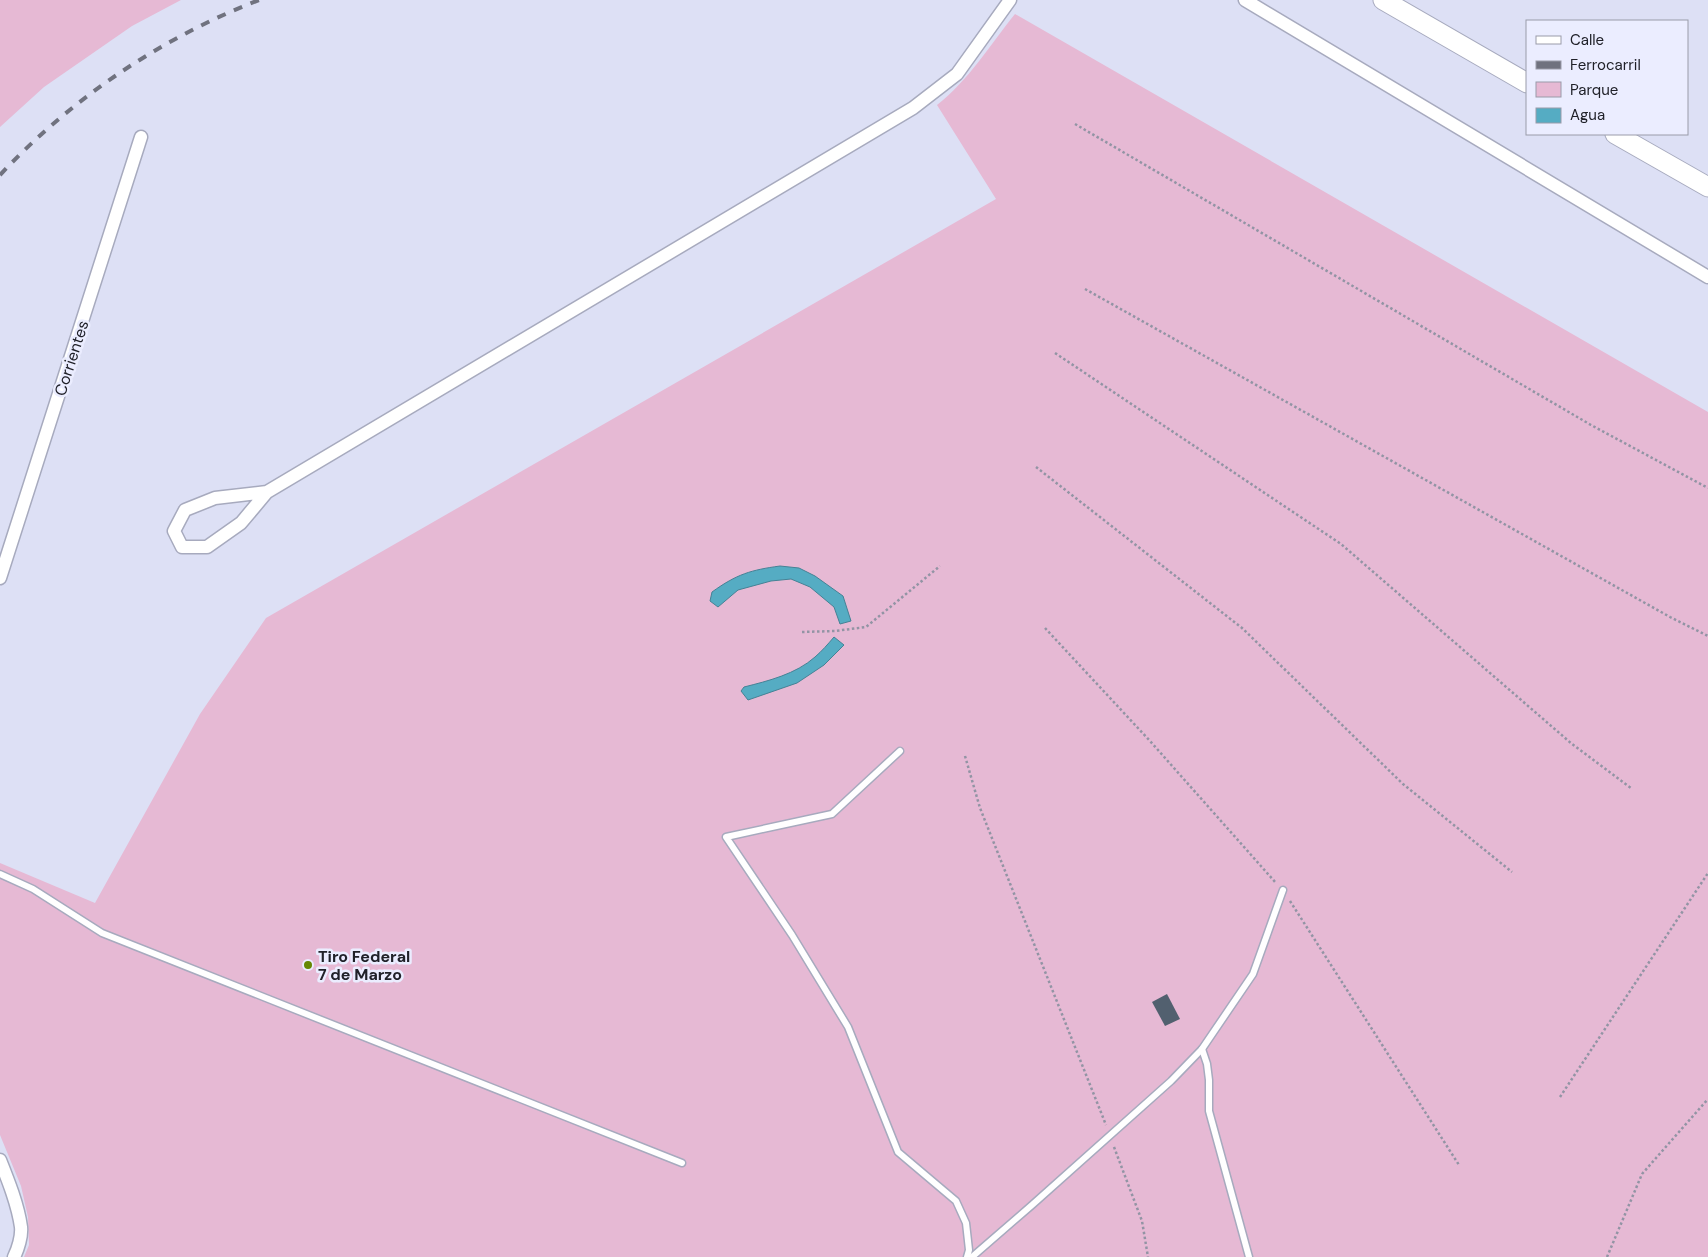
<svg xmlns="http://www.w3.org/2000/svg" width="1708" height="1257" viewBox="0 0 1708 1257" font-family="'DM Sans',sans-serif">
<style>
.green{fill:#e6b9d4}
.water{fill:#55acc3;stroke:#458295}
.building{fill:#52606f}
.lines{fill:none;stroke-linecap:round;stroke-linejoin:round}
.lane-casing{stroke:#a7aabe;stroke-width:9}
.street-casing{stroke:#a7aabe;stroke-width:15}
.secondary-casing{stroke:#a7aabe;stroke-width:21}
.path{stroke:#9294a4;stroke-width:2.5;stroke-dasharray:2.5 2.5;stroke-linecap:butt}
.lane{stroke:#fff;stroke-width:6}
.street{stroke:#fff;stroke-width:12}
.secondary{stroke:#fff;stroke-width:19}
.rail{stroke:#70727f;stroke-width:4;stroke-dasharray:9 9;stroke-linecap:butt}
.poi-dot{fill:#668702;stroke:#ebedff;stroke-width:2}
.labels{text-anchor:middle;stroke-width:5;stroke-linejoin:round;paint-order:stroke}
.street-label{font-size:16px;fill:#202129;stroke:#ebedff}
.poi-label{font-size:16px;font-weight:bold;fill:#202129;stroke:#ebedff;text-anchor:start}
</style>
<rect width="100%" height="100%" fill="#dde0f5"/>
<g class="green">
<path d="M0,0h181l-49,26 -88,61 -44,40z"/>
<path d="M1015,14l693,398v845h-1684l5,-12 -1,-28 -7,-31 -21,-51v-272l95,40 105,-189 66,-96 730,-419 -59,-94c32,-25 53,-60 78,-91z"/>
</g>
<g class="water">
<path d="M780,566l19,2 16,8 28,20 8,25 -11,3 -6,-17 -24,-20 -19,-8 -20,2 -33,9 -20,17 -8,-6 2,-9c25,-18 39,-22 68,-26z"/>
<path d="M834,637l10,8 -20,20 -27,18 -49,17 -7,-9 3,-4c24,-6 52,-13 71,-30 7,-6 13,-13 19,-20z"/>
</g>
<path class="building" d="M1167,994l13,25 -15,7 -13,-24z"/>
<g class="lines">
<defs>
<g id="lane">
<path d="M900,751l-68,63 -106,23 66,98 56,92 50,125 58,49 10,22 3,27 -2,7"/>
<path d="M0,874l33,15 69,44 580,230"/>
<path d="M1202,1049l5,15 2,16v31l40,146"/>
<path d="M972,1257l60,-52 139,-124 31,-32 51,-75 30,-84"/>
</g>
<g id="street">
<path d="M1245,0l463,277"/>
<path d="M267,492l-52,6 -30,12 -11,21 8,16h25l34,-24 26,-31 646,-384 44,-34 53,-74"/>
<path d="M0,578l141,-441"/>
<path d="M0,1160c8,20 18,45 21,67 1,9 -3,22 -7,30"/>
</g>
<g id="secondary">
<path d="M1383,0l144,83"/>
<path d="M1615,134l93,53"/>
</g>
</defs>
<use href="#lane" class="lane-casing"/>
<use href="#street" class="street-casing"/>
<use href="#secondary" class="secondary-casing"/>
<g class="path">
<path d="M1075,124l516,301 117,63"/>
<path d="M1085,289l585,328 38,19"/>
<path d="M1055,353l286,191 231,200 59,44"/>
<path d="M1036,467l206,161 161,156 109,88"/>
<path d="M1045,628l105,113 126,142"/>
<path d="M802,632l33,-1 31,-4 74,-61"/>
<path d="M965,756l15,52 126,317"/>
<path d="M1290,901l169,264"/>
<path d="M1560,1097l148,-224"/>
<path d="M1114,1147l28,74 6,36"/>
<path d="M1607,1257l35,-83 66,-75"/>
</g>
<use href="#lane" class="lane"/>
<use href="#street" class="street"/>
<use href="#secondary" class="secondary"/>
<path class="rail" d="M0,175c72,-77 161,-137 259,-175"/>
</g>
<circle class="poi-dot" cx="308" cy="965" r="5"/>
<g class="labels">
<g class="street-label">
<text transform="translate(71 358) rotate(-72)" y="6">Corrientes</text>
</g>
<g class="poi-label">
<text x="318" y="962">Tiro Federal<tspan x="318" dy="18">7 de Marzo</tspan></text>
</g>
</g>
<rect x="1526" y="20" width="162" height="115" fill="#ebedff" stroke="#9a9ba9"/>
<rect x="1536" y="36" width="25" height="8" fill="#ffffff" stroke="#9a9ba9"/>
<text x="1570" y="45" font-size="15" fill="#202129">Calle</text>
<rect x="1536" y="61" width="25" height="8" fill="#70727f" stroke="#9a9ba9"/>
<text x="1570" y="70" font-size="15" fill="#202129">Ferrocarril</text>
<rect x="1536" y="82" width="25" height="15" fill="#e6b9d4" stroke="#9a9ba9"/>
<text x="1570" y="95" font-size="15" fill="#202129">Parque</text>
<rect x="1536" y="108" width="25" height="15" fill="#55acc3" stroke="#9a9ba9"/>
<text x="1570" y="120" font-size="15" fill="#202129">Agua</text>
</svg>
